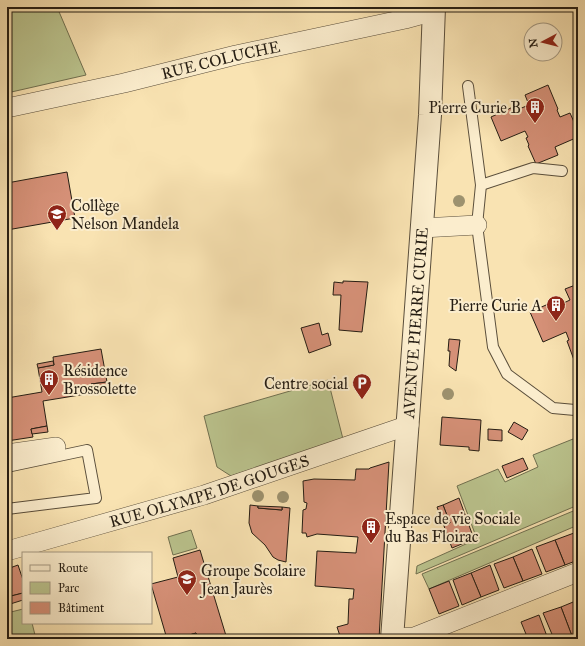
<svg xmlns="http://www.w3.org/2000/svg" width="585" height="646" viewBox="0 0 585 646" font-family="'IM FELL Great Primer',serif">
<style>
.green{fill:#bbc48e;stroke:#707050}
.building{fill:#d59077;stroke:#251d13}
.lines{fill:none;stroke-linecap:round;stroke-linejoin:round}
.service-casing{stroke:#5a4e3b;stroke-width:12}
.minor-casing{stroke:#5a4e3b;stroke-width:20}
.tertiary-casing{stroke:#5a4e3b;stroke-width:24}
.service{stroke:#fbedcd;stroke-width:10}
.minor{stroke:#fbedcd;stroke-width:19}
.tertiary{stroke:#fbedcd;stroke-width:22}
.tree{fill:#9d926f}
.labels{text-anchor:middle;stroke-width:4;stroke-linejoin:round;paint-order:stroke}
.street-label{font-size:16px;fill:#251d13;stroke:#fbedcd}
.poi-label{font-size:16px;fill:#251d13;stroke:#fbedcd;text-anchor:start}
</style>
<rect width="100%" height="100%" fill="#f9e3b2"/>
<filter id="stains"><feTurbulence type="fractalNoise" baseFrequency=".005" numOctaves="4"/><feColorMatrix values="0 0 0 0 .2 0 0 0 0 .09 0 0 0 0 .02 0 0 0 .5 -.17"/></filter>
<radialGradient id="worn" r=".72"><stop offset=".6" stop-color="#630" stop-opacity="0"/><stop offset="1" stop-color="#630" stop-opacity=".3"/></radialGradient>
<g class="green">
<path d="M7,7h50l29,68 -79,18z"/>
<path d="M328,380l15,59 -112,37 -14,-9 -13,-51z"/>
<path d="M578,437v68l-162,69 1,-8 60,-27 -20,-53 41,-17 7,13 33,-15 -5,-12z"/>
<path d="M578,509v16l-149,64 -7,-15z"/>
<path d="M191,530l6,18 -24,7 -5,-18z"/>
<path d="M23,609v14h9l4,16h-26l-3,-12v-14z"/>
</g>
<g class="building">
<path d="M490,7h17l-16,4z"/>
<path d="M548,85l10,24 -1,1 3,7 10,-4 8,18v6l-23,10 3,8 -22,9 -8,-18 1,-1 -3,-7 2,-1 -3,-6 -24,10 -10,-24 22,-10 1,4 15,-6 -4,-10z"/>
<path d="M67,172l8,46 -68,12v-47z"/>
<path d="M343,281l25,1 -6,50 -23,-2 2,-35h-8l1,-13 9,1z"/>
<path d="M578,284v75l-4,1 -7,-19 2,-1 -3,-8 -23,10 -13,-30 23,-10 2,5 15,-7 -5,-11z"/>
<path d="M319,323l3,12 6,-2 3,12 -22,8 -8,-25z"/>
<path d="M449,339l11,1 -4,31 -7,-5 1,-15h-2z"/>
<path d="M101,349l6,33 -16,2 1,9 -49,8 4,25 -16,3 2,8 -26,4v-43l35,-6 -4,-24 16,-3 -1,-8z"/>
<path d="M53,361l1,4 -16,3 -1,-4z"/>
<path d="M107,382l1,4 -16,3 -1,-5z"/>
<path d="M442,417l39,3 -2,31 -10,-1v-3l-29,-2z"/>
<path d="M514,422l14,8 -6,10 -14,-8z"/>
<path d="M47,426l1,6 -16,2 -1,-5z"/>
<path d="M488,429l14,1v11l-14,-1z"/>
<path d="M523,458l5,11 -21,9 -5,-12z"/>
<path d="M389,462l-10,177h-38l-4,-12 11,-3 1,-25h4l1,-10 -39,-3 2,-35 39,2 2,-16 -41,-3 -10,3 -1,-4h-4l1,-23 3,-1 1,-6 -3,-1 -1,-21 11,-2 41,1 1,-11h13l1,-1z"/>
<path d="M459,498l15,41 -22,9 -8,-22 6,-3 -7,-18z"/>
<path d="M250,505l8,1v2l24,2v-3l8,1 -4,54 -8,-2 -5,-3 -8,-12 -13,-12 -3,-10z"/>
<path d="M443,505l7,18 -6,3 -7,-19z"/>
<path d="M258,506l24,1v3l-24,-2z"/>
<path d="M574,533l4,10v17l-13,5 -10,-25z"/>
<path d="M555,540l10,25 -19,7 -10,-25z"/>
<path d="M532,549l10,25 -19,7 -10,-24z"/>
<path d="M200,550l27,89h-29l-2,-6 -20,6h-9l-16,-55 27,-7 -5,-19z"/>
<path d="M513,557l10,24 -19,7 -10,-24z"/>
<path d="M18,565l5,15v13l-16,4v-28z"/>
<path d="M490,565l9,25 -18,7 -10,-24z"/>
<path d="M471,573l10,24 -19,8 -9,-25z"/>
<path d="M449,581l10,25 -20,8 -10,-25z"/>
<path d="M23,593v7l-16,5v-8z"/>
<path d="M578,600v33l-6,3 -11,-29z"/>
<path d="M561,607l11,29 -8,3h-10l-11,-26z"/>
<path d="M539,615l9,24h-20l-7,-17z"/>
<path d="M196,633l2,6h-22z"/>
</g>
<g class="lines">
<defs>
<g id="service">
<path d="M468,86l13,99 -4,40 16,122 14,27 46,34 22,2 3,-2"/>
<path d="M481,185l52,-17 29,3"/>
<path d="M7,467l80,-17 9,48 -89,11"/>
</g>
<g id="minor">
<path id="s1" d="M7,108l117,-25 112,-28 169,-36 29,-8"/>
<path d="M422,228l55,-3"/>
<path d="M7,454l49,-7"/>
<path id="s2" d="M7,551l197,-56 205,-70"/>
<path d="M392,638l22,-1 164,-65"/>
</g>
<g id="tertiary">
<path id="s3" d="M392,639l38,-524 4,-108"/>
</g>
</defs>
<use href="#service" class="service-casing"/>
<use href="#minor" class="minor-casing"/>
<use href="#tertiary" class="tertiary-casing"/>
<use href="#service" class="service"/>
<use href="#minor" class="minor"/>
<use href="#tertiary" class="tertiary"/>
</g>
<g class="tree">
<circle cx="459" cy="201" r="6"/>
<circle cx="448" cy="394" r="6"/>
<circle cx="258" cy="496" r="6"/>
<circle cx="283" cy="497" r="6"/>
</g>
<defs>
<symbol id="building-pin" viewBox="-11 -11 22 30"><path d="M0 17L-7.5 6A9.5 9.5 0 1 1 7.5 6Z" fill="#8f2418" stroke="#fbedcd"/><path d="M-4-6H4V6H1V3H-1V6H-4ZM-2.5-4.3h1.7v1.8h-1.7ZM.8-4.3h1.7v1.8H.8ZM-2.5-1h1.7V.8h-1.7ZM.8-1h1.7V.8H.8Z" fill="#fff"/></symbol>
<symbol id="school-pin" viewBox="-11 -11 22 30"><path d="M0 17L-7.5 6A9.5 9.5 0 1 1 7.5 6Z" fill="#8f2418" stroke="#fbedcd"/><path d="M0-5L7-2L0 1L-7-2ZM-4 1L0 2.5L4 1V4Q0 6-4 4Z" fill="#fff"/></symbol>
<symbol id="parking-pin" viewBox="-11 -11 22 30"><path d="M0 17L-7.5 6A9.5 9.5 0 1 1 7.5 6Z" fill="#8f2418" stroke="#fbedcd"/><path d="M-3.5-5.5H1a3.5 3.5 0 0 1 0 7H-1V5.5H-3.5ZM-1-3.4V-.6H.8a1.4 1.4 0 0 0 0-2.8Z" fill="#fff"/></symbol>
</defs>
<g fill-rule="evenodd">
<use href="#building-pin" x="524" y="96" width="22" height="30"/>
<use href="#school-pin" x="46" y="203" width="22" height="30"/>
<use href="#building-pin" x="545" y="294" width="22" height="30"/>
<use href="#building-pin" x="38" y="368" width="22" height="30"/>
<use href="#parking-pin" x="351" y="372" width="22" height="30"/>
<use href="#building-pin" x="360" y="516" width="22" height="30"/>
<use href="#school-pin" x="176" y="568" width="22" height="30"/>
</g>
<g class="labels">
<g class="street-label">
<text dy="6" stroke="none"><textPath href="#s1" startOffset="219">RUE COLUCHE</textPath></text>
<text dy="6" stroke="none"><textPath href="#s3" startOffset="317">AVENUE PIERRE CURIE</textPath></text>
<text dy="6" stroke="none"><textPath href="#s2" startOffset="211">RUE OLYMPE DE GOUGES</textPath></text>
</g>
<g class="poi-label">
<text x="521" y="113" text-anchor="end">Pierre Curie B</text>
<text x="71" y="211">Collège<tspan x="71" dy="18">Nelson Mandela</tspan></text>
<text x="542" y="311" text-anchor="end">Pierre Curie A</text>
<text x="63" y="376">Résidence<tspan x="63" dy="18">Brossolette</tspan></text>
<text x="348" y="389" text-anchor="end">Centre social</text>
<text x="385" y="524">Espace de vie Sociale<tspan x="385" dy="18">du Bas Floirac</tspan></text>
<text x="201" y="576">Groupe Scolaire<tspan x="201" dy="18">Jean Jaurès</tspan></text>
</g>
</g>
<rect width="585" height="646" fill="none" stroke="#f9e3b2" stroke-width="24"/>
<rect x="8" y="8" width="569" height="630" fill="none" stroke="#251d13" stroke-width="2"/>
<rect x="12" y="12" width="561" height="622" fill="none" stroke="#251d13"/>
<rect x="22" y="552" width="130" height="72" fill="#fbedcd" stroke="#a59a83"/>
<rect x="30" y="565" width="20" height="6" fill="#fbedcd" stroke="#a59a83"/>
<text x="58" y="572" font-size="12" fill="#251d13">Route</text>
<rect x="30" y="582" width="20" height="12" fill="#bbc48e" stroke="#a59a83"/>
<text x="58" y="592" font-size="12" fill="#251d13">Parc</text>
<rect x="30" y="602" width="20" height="12" fill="#d59077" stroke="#a59a83"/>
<text x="58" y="612" font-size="12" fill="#251d13">Bâtiment</text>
<g transform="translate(543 42) rotate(263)"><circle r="19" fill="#fbedcd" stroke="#a59a83"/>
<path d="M0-3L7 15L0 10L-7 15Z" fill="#8f2418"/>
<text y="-6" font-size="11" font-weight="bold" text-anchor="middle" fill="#251d13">N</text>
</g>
<rect width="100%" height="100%" filter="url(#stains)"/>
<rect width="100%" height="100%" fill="url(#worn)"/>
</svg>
